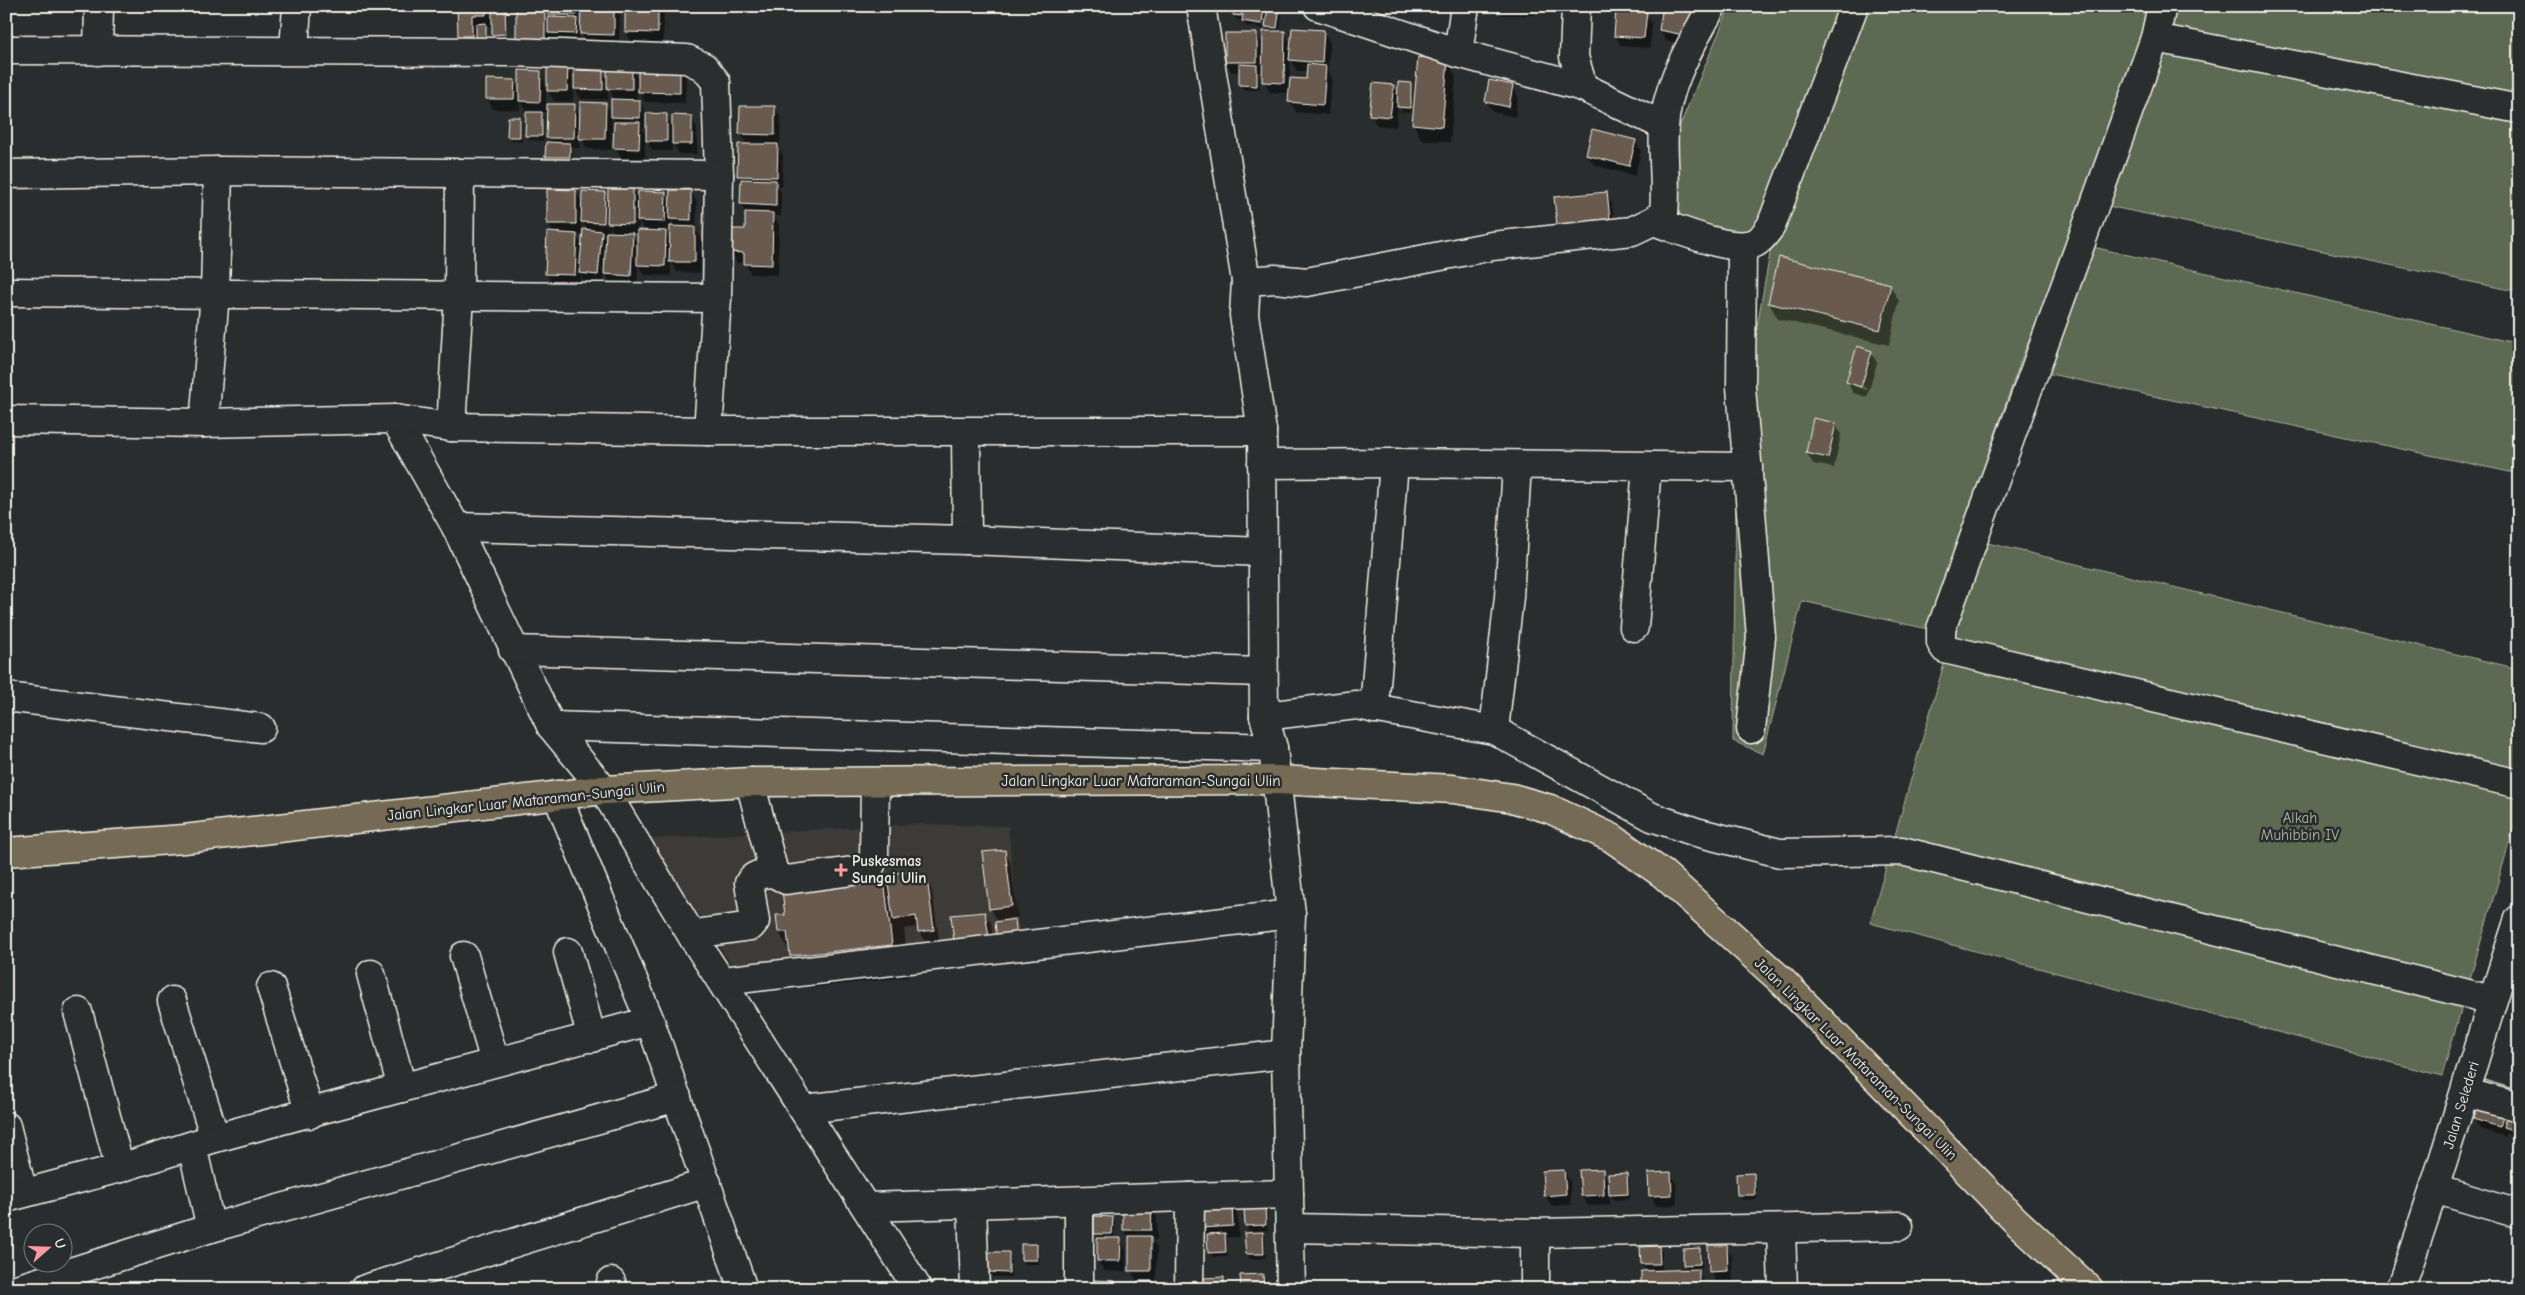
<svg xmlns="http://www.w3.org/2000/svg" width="2525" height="1295" viewBox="0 0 2525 1295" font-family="'Comic Neue',sans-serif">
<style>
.built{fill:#3d3a38}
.green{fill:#5d6a52;stroke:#a8ae9d}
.shadow{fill:#0007;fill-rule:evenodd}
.building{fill:#685a4f;stroke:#f4f1e8}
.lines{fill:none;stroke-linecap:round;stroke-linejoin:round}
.minor-casing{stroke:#f4f1e8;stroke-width:31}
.major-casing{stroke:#f4f1e8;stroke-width:31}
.minor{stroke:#2a2d2e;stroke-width:28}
.major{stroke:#746b52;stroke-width:28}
.poi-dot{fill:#ff9aa2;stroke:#2a2d2e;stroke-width:2}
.labels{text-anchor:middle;stroke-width:5;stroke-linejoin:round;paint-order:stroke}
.street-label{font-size:15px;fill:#f4f1e8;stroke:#2a2d2e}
.park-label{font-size:15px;fill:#b0b4a4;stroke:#2a2d2e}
.poi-label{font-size:15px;font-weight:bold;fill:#f4f1e8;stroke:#2a2d2e;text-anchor:start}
</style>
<rect width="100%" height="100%" fill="#2a2d2e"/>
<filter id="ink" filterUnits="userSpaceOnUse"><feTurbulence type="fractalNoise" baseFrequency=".02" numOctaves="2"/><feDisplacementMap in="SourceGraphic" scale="10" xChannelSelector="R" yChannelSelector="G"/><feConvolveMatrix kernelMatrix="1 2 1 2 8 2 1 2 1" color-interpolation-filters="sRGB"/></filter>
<g filter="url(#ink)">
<path class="built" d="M917,824l91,2 12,117 -287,24 -84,-128z"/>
<g class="green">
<path d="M1730,6h423l-81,236 -50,115 -94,272 -126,-28 -39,153 -30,-13 3,-252 21,-163 14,-78 -107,-29 -4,-46z"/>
<path d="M2161,6h358v286l-416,-87z"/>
<path d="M2093,247l426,97v130l-478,-102z"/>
<path d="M1979,541l540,128v140l-77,267 -572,-153z"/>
</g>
<g class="shadow">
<path d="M459,6h31l3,6v-6h13l2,33h-12l-3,-14 -8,1 3,20 -22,1 -6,-11z"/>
<path d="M517,6h30l2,4v-4h30l-1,14h-1l2,4v14h-29v11l-27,-1 -6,-10z"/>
<path d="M582,6h39l-5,1 4,7 -1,32 -32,-1 -6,-11z"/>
<path d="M627,6h37l-1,37h-31l-6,-11z"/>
<path d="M1235,6h9l1,3v-3h21l2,5 11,-3 3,5 -2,19h4l8,13 31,-14 7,11 -2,29 4,7 -4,37 -32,-3 -6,-11v-8h-20l-6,-11v-9h-5l1,17h-17l-3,-5v-13h-8l-6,-10 31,-27 7,12 6,-15 -4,-6 2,-2 -23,-4v3l19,3v3l-18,-3 -3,-6h-6l-3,-5zM1290,59l7,12h11l-1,10 -17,-2z"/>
<path d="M1429,6h18v3l-17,-1z"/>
<path d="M1496,6h39v9h-33z"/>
<path d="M1604,6h36l-1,7 7,1 6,10 -2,24 -29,-2 -6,-11 2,-22 -10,-1z"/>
<path d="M1664,6h38l-7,40 -29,-5 -6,-11z"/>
<path d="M1447,61l9,16 -6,65 -28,-2 -9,-17 1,-11h-12l-2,-3h17v-3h-17v2l-2,-2 -2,21 -19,-2 -7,-11 23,-27 6,10 11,-13 3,5v13h2z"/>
<path d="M567,66l8,15 28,-9 5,10 23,-15 8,14 41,-14 6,11 -1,25 -40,-1 -8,-14v13h3l6,13 20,1 7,12 18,-10 6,11v26h-18l-7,-12v9h-19l-8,-13v21l-24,-1 -6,-10v-26l-3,-6 -1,34 -24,-1 -7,-12v11h-7l-1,14 -22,-1 -3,-5 4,-13 -4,-6 1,-25h-8l4,6v23l-15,-1 -3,-5 1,-23 -7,-11v9l-27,-1 -6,-11 27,-17 6,11 20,-20 8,14zM573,85l8,14 27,1 1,-11 6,11 -3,15 -6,-11 -25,13 -7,-12h-28v-17l8,13 19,1zM642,128h5v9z"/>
<path d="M1512,86l6,10 -3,21 -22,-5 -7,-10z"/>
<path d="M774,108l7,10 -1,27h-3l6,11 -1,31h-4l3,5v24h-7l5,9 -1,50 -27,-1 -6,-11h-8l-6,-11 15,-22v-17l-5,-9 1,-22 -4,-6 9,-31 -6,-11z"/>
<path d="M520,118l2,5v19l-11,-1 -3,-5z"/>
<path d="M1635,141l6,10 -6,25 -41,-11 -6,-10z"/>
<path d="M633,190l6,11 26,-8 6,9 19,-11 7,11 -1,28 5,8 -1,35 -23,-1 -6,-10v14l-27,-1 -6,-10 -1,21 -26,-2 -6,-11 -2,12 -17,-1 -5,-9v10l-29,-1 -6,-11 8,-39 -6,-11 27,-32 8,13 21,-11 5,7zM581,219l7,12 -5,15 -7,-11h5zM671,220l4,7h-4zM639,221l6,10h-7zM610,226l4,7h-4zM665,232h6v10zM602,233h5v8zM632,234h6v10z"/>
<path d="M1606,194l6,10 3,27 -50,5 -6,-11 -3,-27z"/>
<path d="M1890,285l9,16 -10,44 -111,-26 -9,-16z"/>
<path d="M1871,352l6,11 -10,34 -14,-4 -6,-11zM1854,384l13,4v2l-13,-4z"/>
<path d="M1835,424l6,10 -7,34 -21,-4 -6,-11z"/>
<path d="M1004,851l6,11 8,55 -21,3 -6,-11 -8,-55z"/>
<path d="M913,872l5,8 8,-1 6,11 7,50 -14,2 -7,-15 -14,2 5,48 -100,11 -30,-56 -1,-16h8l66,-32 32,-4 6,11z"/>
<path d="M985,913l6,10 3,25 -33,4z"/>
<path d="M2510,1089l3,5h6v46l-9,-3 -3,-5 -1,5 -26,-8 -6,-10z"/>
<path d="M1563,1171l7,11 1,23 -20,1 -6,-11z"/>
<path d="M1602,1171l8,13 16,-10 3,5 1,20 -17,1 -4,-8 1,13 -22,1 -6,-10z"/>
<path d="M1670,1173l6,11 1,21 -21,1 -6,-11z"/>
<path d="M1754,1174l2,5 1,20 -16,1 -3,-5z"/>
<path d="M1231,1203l6,11 2,23h-13l2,20h-16l-3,-5 -1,-16 -4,-8z"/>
<path d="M1151,1207l6,10v23h-5l5,8 -1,33h-4l3,8h-15v-8h-3l-6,-11v-30l-7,-10z"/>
<path d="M1264,1210l3,4 1,16 -19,1 -3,-5z"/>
<path d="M1112,1218l3,5 -1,16h6l6,11v22l-22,-1 -6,-10v-23l-3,-5z"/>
<path d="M1262,1233l3,5 1,20 -16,1 -3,-5 -1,-20z"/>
<path d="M1036,1245l3,5v14h-14l-3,-4z"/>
<path d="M1726,1246l6,11 1,24 -17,1 -6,-11z"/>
<path d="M1659,1248l3,4v17h-17l-3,-5z"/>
<path d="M1699,1250l3,4v15h-5l7,12 1,8h-61l-2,-2 46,-16 -4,-7z"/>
<path d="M1009,1254l2,4v19h-19l-3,-5z"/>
<path d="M1262,1275l7,14h-27z"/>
<path d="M1223,1278l3,11h-20z"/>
</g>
<g class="building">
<path d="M457,6h29v9h-14v21h-14z"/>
<path d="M492,6h13l1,28 -14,1z"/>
<path d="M516,6h29v33l-29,-1z"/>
<rect x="548" y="6" width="28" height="9"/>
<path d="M581,6h33v29l-34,-1z"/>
<path d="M625,6h33v27l-33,-1z"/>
<path d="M1234,6h8l-1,10 -8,-1z"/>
<path d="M1244,6h20l-2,18 -20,-3z"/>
<path d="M1268,6l12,1 -3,21 -12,-1z"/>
<path d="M1663,6h31l-5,30 -30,-6z"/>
<path d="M1616,9l31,3 -3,26 -30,-2z"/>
<path d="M548,17l29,1 -1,16 -28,-1z"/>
<path d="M486,23v18l-10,1v-18z"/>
<path d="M1292,28l32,2 -2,33 -33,-3z"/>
<path d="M1263,31h22l-1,52 -22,-1z"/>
<rect x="1225" y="33" width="32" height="29"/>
<path d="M1418,57l30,3 -6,67 -30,-3z"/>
<path d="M547,64l21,1 -1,26h-20z"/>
<path d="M1239,64l18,1v21l-18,-1z"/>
<path d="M1307,64l19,2 -3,39 -35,-3 2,-24 16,1z"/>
<path d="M607,65l25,1v23h-25z"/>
<path d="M638,65l42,1v27l-42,-1z"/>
<path d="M519,70l22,1 -1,31 -21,-1z"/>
<path d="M574,70l29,1v19l-29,-1z"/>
<path d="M486,79l29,1 -1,19h-28z"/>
<path d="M1489,80l24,5 -4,22 -24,-5z"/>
<path d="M1398,82l13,1v25l-14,-1z"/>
<path d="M1373,83l21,2 -4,32 -21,-2z"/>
<path d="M611,99l29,1v18l-29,-1z"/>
<path d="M580,102l26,1 -1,36h-26z"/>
<path d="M547,104h28l-1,34h-28z"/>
<path d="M740,106h35v29l-36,-1z"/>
<path d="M526,112h16v24h-17z"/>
<path d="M646,113l21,1v27h-21z"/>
<path d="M672,115l20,1v28h-20z"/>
<path d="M508,117h12v20h-13z"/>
<path d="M614,122h26l-1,27 -26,-1z"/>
<path d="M1592,129l44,11 -7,26 -43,-11z"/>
<path d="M546,142l24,1v14h-25z"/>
<path d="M738,144h40l-1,33 -40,-1z"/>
<path d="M741,179l35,1v26l-36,-2z"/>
<path d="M547,189l29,1v34h-29z"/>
<path d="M608,189h25v35l-26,-1z"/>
<path d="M670,190h21v30l-22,-1z"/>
<path d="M582,191l23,1 -1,31 -23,-1z"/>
<path d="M638,191l28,1 -1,30 -28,-1z"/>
<path d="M1607,192l3,28 -53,5 -3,-28z"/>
<path d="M745,212l28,1 -1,52 -28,-1v-11l-14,-1v-23h15z"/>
<path d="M670,226l25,1v35h-26z"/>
<path d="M583,229l19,2 -4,44 -19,-2z"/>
<path d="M637,230l29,1 -1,35 -28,-1z"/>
<path d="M547,232l30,2 -2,41 -30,-1z"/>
<path d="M606,232l27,1 -2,43 -27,-2z"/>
<path d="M1779,257l112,27 -11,46 -112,-27z"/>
<path d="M1857,346l15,5 -11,36 -15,-5z"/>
<path d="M1813,418l23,5 -8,35 -22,-5z"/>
<path d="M1005,850l7,56 -23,3 -7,-57z"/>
<path d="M913,871l2,8 12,-1 7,52 -16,2 -2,-16 -23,4 -5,-37 8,-1 -1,-9z"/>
<path d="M884,879l8,66 -102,11 -3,-24h-9l-2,-17h9l-3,-25z"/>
<path d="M985,912l4,26 -35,4 -3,-27z"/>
<path d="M1015,919l2,18 -20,3 -2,-18z"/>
<path d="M2484,1080l27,8 -11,39 -27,-8z"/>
<path d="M2513,1091l6,2v39l-16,-5z"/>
<path d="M1603,1169l1,26 -23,1 -2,-26z"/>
<path d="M1564,1170l2,24 -22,2 -2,-25z"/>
<path d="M1671,1172l1,23 -23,1 -1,-23z"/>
<path d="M1627,1173l1,21 -19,1 -1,-21z"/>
<path d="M1754,1173l1,22h-18l-1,-21z"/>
<path d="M1232,1202l1,24 -31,2 -1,-25z"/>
<path d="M1123,1205l29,1 -1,24h-28z"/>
<path d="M1265,1208l1,17 -21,1 -1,-17z"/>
<path d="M1094,1216l19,1 -1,17h-18z"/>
<path d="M1263,1232l1,22h-18l-2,-21z"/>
<path d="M1225,1233l1,19 -18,1 -1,-19z"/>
<rect x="1129" y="1236" width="22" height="35"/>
<path d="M1097,1238h24l-1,23h-23z"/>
<rect x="1021" y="1244" width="16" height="16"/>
<path d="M1708,1245h19l1,26 -19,1z"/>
<path d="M1659,1246l1,18h-19l-1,-17z"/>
<path d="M1700,1248v16l-17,1v-16z"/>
<path d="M988,1252h21v21l-21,-1z"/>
<path d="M1699,1269v16l-58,2v-16z"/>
<path d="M1263,1274l1,15h-23l-1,-14z"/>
<path d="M1224,1277v12h-19l-1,-11z"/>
<path d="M1094,1280l21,1v8h-21z"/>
<rect x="1138" y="1281" width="15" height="8"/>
<path d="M1026,1284l18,1v4h-18z"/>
<rect x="987" y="1286" width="18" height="3"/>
</g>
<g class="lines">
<defs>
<g id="minor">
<path d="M1201,6l45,275"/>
<path d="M1318,6l140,47 125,34"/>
<path d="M1576,6l-2,51 9,30 81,39"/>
<path d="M2162,6l-7,32 -214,591v14l4,6 574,135"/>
<path d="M2155,38l364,71"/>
<path d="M6,50l506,2 175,7 17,8 12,15 3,93 -2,123 -9,133"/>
<path d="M294,50l3,-44"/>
<path d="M98,51l1,-45"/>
<path d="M1458,53l7,-47"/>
<path d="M6,174l212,-3 501,4"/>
<path d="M1653,221c25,8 78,32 102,22 7,-3 12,-12 16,-17l83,-220"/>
<path d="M1742,246l-1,141 20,250 -10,92"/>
<path d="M6,292l711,6"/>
<path d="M395,419l61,108 95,199 53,64 90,149 224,350"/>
<path d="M6,420l198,3 191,-4 56,8 257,4h554"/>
<path d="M204,423l11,-129 3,-123"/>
<path d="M451,427l8,-131 1,-123"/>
<path d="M966,432l1,108"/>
<path d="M1262,464l132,-1 354,4"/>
<path d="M456,527l511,13 296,12"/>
<path d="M1634,627l13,-160"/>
<path d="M513,650l750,22"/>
<path d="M6,697l255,31"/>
<path d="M1374,709l20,-246"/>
<path d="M1264,716l92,-11 138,25 158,87 44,15 84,21 122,-2 590,149"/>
<path d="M551,726l722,22"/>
<path d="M1494,730l15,-133 8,-132"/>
<path d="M750,782l24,91 12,7 74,-10 10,-3 4,-10 1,-75"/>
<path d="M557,795l93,226 93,268"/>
<path d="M694,939l8,-6 49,-7 4,-5 -6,-38c5,-10 15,-9 25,-10"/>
<path d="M568,952l24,86"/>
<path d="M464,956l31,106"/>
<path d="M371,974l31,114"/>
<path d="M723,981l568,-67"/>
<path d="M271,987l39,127"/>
<path d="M172,1001l43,137"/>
<path d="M78,1012l42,156"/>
<path d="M2466,1093l53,14"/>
<path d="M804,1109l482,-55"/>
<path d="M6,1126l17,67"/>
<path d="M192,1146l19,82"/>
<path d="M2434,1189l85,25"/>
<path d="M6,1198l114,-30 95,-30 435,-117"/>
<path d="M972,1204l3,85"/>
<path d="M866,1207l423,-13"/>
<path d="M1291,1228l244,5 364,-7"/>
<path d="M1781,1230l2,59"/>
<path d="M1535,1233v56"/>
<path d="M611,1282l2,7"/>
<path d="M16,1289l195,-61 466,-131"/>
<path d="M365,1289l342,-106"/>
<path d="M1079,1289v-88"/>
<path d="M1189,1289l1,-92"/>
<path d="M1291,1289l-5,-235 5,-140 -18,-166 -9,-32 -2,-285 -18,-116 2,-34 29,-2 32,3 185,-36 140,-15 21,-10 11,-8c3,-29 -2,-57 0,-85 2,-44 28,-84 48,-122"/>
<path d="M2400,1289c44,-122 78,-247 119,-370"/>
</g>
<path id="major" d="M6,852l178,-13 420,-49 146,-8 527,-2 176,9 59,9 38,11 62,29 51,36 119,107 233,239 74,69"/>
</defs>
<use href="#minor" class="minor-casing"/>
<use href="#major" class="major-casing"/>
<use href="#minor" class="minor"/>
<use href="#major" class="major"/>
</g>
</g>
<path class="poi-dot" d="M838.5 862.5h5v5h5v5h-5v5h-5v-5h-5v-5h5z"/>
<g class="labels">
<g class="street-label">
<text x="1141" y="786">Jalan Lingkar Luar Mataraman-Sungai Ulin</text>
<text transform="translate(526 801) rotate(-6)" y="5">Jalan Lingkar Luar Mataraman-Sungai Ulin</text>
<text transform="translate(1856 1059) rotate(45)" y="5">Jalan Lingkar Luar Mataraman-Sungai Ulin</text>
<text transform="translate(2461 1105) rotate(-73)" y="5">Jalan Selederi</text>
</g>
<g class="park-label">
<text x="2300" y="823">Alkah<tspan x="2300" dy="17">Muhibbin IV</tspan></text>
</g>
<g class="poi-label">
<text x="852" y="866">Puskesmas<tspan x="852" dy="17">Sungai Ulin</tspan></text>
</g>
</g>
<rect width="2525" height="1295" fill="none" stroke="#2a2d2e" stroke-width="25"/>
<rect x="12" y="12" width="2500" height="1270" fill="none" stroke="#f4f1e8" stroke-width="2" filter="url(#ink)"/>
<g transform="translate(48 1248) rotate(70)"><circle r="24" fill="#2a2d2e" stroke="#7b7b78"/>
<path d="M0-4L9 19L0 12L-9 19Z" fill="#ff9aa2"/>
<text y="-8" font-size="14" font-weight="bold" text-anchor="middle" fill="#f4f1e8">U</text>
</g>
</svg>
